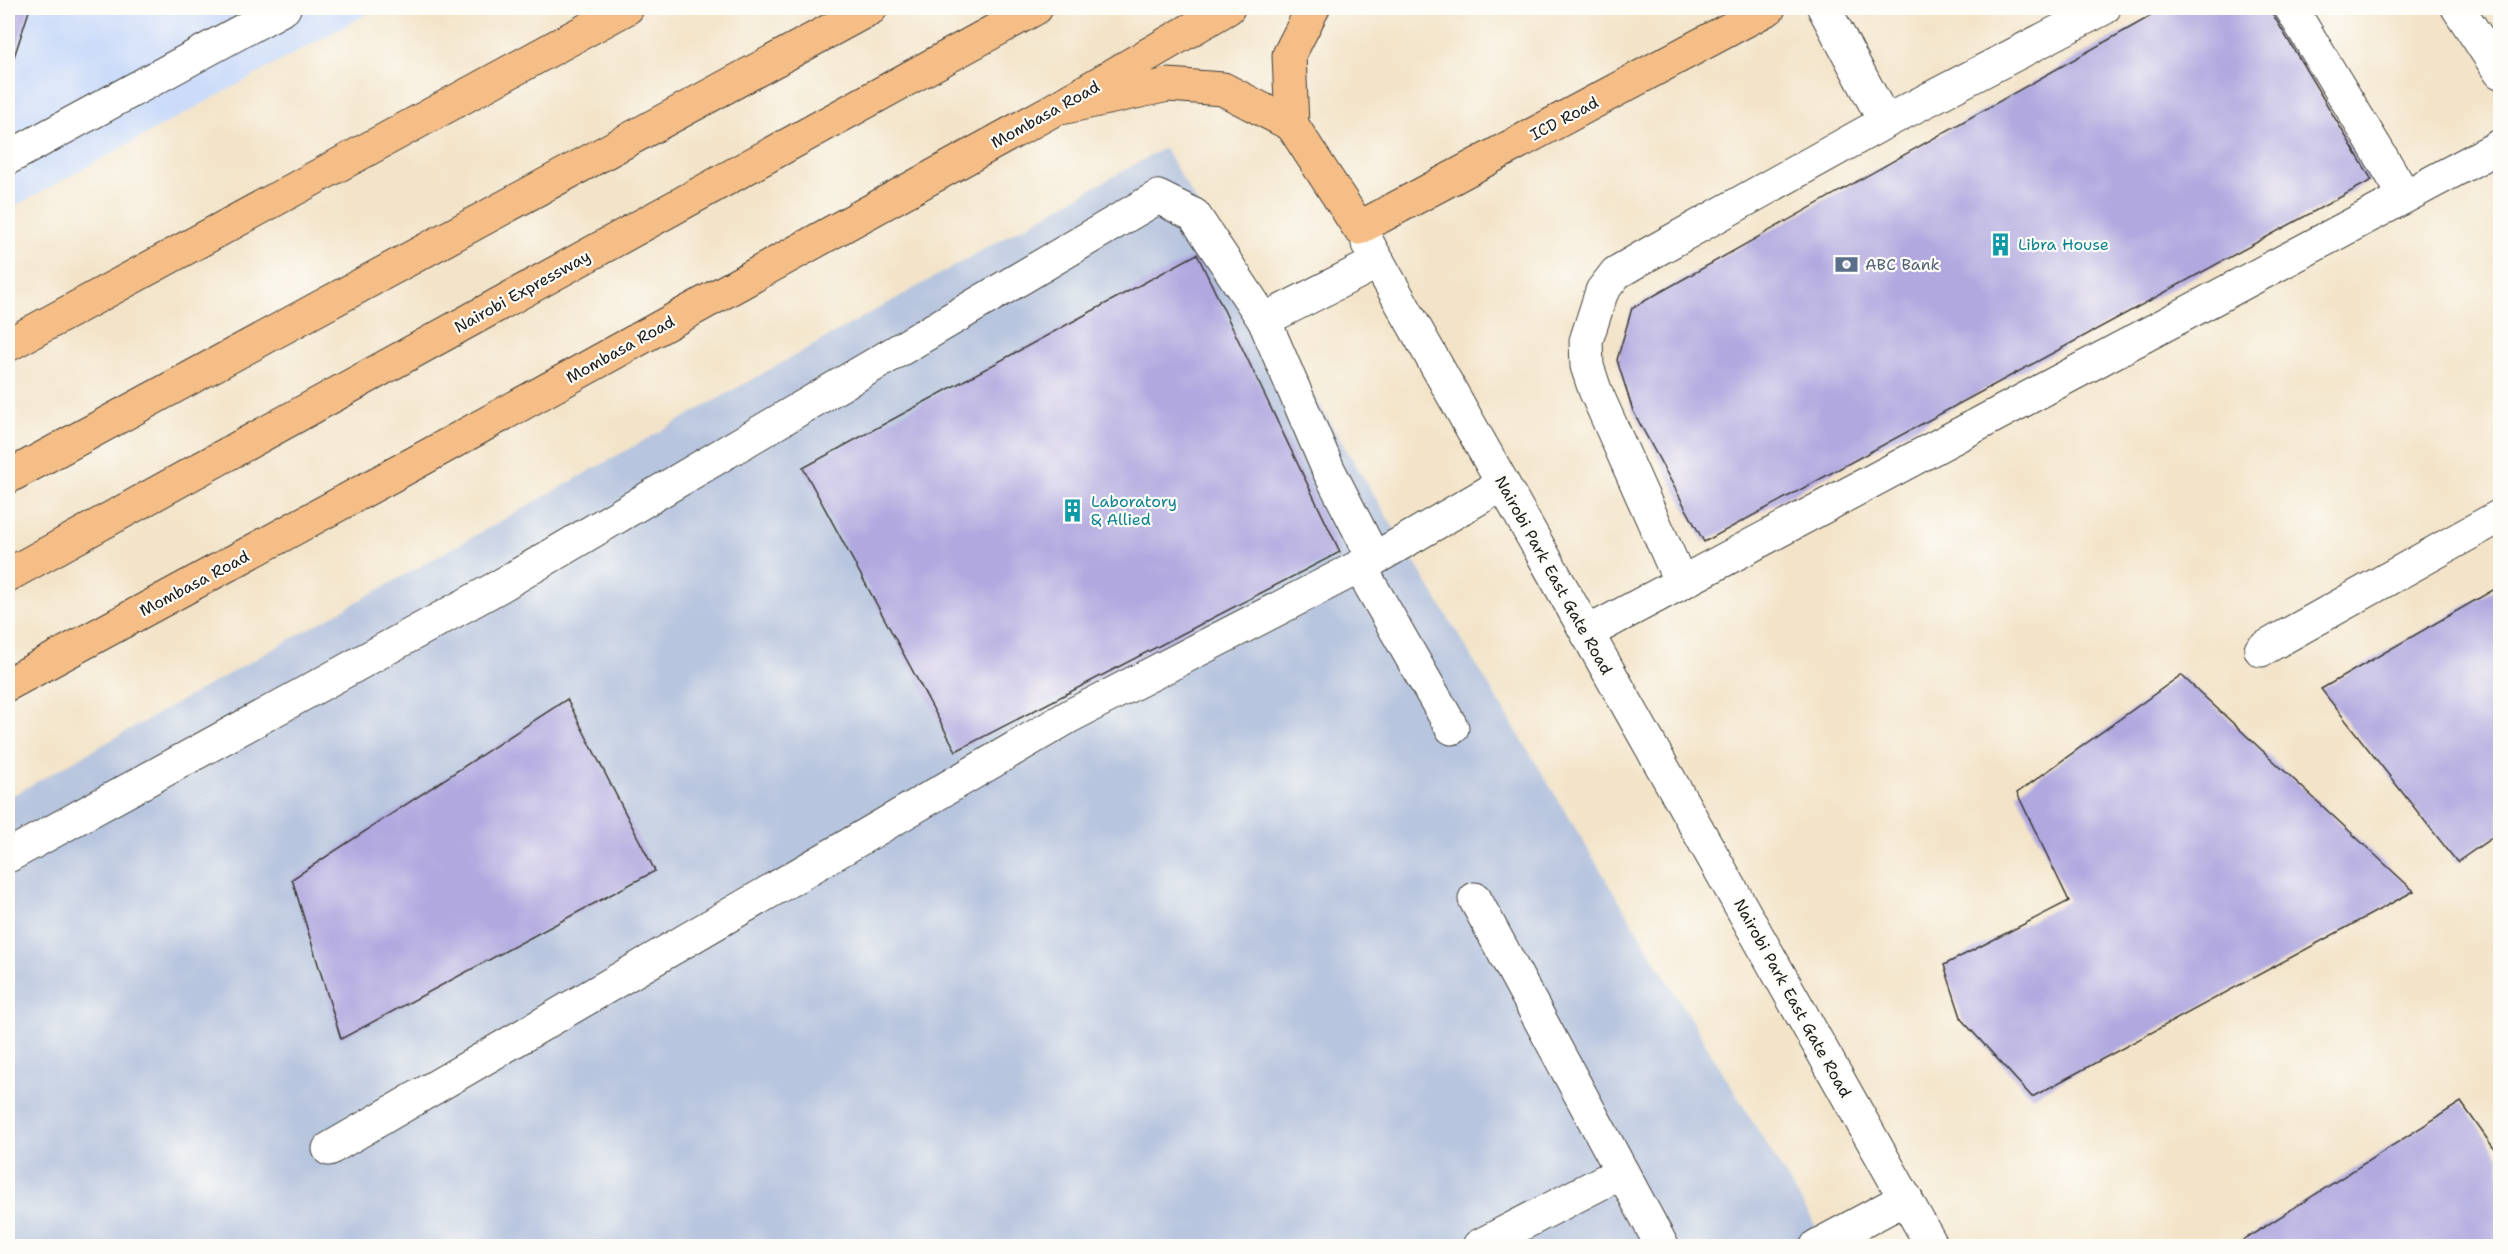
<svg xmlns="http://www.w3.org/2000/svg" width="2508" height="1254" viewBox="0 0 2508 1254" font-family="'Shantell Sans',sans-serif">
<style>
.built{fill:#cbdbf9}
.industrial{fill:#b7c5de}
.building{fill:#b0a8df}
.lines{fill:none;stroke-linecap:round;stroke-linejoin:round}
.minor-casing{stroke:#3c3a36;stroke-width:35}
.major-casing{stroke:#3c3a36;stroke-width:35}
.highway-casing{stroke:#3c3a36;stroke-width:35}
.minor{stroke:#fff;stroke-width:33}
.major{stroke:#f6be87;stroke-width:33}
.highway{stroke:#f6be87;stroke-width:33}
.labels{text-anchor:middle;stroke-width:4.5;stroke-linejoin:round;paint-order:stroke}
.street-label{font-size:16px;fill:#1c1c1c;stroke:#fdfcf7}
.culture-label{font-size:16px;fill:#0d838f;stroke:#fdfcf7;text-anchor:start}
.service-label{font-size:16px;fill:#4e5e75;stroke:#fdfcf7;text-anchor:start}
</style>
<rect width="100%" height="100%" fill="#fdfcf7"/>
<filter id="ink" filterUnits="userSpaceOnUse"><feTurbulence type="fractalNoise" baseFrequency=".0167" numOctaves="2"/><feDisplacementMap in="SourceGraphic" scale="12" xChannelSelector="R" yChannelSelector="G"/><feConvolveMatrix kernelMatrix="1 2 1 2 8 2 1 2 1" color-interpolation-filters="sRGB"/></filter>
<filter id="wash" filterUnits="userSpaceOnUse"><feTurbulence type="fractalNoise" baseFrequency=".008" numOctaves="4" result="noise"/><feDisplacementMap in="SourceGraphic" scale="24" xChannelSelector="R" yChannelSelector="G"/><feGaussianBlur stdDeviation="1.35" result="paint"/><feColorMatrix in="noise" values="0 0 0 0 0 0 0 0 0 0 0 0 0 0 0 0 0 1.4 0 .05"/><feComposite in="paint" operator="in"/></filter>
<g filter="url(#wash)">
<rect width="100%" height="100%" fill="#f3e4c9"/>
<path class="built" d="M8,8h370l-370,202z"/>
<path class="industrial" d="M1164,148l664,1098h-1820v-448z"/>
<g id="blocks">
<g class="building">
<path d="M8,8h22l-16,49 -6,-2z"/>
<path d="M2165,8h104l103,172 -668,362 -71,-131 -16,-51 15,-52z"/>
<path d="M1197,254l143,298 -384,199 -153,-283z"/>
<path d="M2500,586v246l-43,30 -136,-173z"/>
<path d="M2181,675l233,216 -382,206 -70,-77 -18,-55 125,-64 -52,-108z"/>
<path d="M567,699l88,172 -314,168 -49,-160z"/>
<path d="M2461,1102l39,55v89h-266z"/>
</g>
</g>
</g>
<g filter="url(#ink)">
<use href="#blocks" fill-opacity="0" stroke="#3c3a36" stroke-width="1.5"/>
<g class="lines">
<defs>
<g id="minor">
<path d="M1824,8l61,114"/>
<path d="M2291,8l114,188"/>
<path d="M2458,8l42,64"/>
<path d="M8,158l276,-150"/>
<path d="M1368,244l564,1002"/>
<path d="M1374,559l129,-75"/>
<path d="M1360,567l92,161"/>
<path d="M1681,583l-86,-193 -8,-24 -1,-25 16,-50 14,-18 31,-18 238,-133 219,-114"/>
<path d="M1587,633l913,-487"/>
<path d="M2261,650l239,-134"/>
<path d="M8,856l492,-270 658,-389 36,18 70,105 114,-58"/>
<path d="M1475,899l187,347"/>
<path d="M329,1149l741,-433 304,-157 -46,-90 -64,-149"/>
<path d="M1479,1246l143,-74"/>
<path d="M1817,1246l89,-48"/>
</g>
<g id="major">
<path d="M1061,108l107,-23 55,4 69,36 67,103 410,-220"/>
<path d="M1292,125l-3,-70 24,-47"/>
</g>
<g id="highway">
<path d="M8,345l619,-337"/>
<path d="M8,477l863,-469"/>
<path d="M8,575l1028,-567"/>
<path d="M8,684l405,-220 640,-354 175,-102"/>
</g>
</defs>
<use href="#minor" class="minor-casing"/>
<use href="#major" class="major-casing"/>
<use href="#highway" class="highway-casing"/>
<use href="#minor" class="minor"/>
<use href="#major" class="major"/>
<use href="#highway" class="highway"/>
</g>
</g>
<defs>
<symbol id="building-bare" viewBox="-9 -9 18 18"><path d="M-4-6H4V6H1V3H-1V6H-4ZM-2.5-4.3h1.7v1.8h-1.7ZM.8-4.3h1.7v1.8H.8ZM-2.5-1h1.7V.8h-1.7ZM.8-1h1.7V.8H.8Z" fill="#0f9aa8" stroke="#fdfcf7" stroke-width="2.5" paint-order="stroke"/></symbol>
<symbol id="bank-bare" viewBox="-9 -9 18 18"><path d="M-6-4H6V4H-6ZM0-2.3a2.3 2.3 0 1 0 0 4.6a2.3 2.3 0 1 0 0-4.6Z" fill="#5c6f8a" stroke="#fdfcf7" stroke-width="2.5" paint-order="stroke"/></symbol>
</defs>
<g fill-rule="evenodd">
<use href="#building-bare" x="1984" y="228" width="33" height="33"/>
<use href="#bank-bare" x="1830" y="248" width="33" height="33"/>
<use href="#building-bare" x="1056" y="494" width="33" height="33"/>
</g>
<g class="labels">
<g class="street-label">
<text transform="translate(1045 114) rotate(-29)" y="6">Mombasa Road</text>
<text transform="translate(1564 118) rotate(-28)" y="6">ICD Road</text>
<text transform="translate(522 291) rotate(-29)" y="6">Nairobi Expressway</text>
<text transform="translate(620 349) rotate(-29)" y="6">Mombasa Road</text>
<text transform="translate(1554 575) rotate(61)" y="6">Nairobi Park East Gate Road</text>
<text transform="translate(194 583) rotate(-28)" y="6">Mombasa Road</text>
<text transform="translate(1793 998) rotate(61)" y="6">Nairobi Park East Gate Road</text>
</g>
<g class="culture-label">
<text x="2018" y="250">Libra House</text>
<text x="1091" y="507">Laboratory<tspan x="1091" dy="18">&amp; Allied</tspan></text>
</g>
<g class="service-label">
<text x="1865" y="270">ABC Bank</text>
</g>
</g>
<rect width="2508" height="1254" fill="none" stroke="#fdfcf7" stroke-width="30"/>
</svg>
